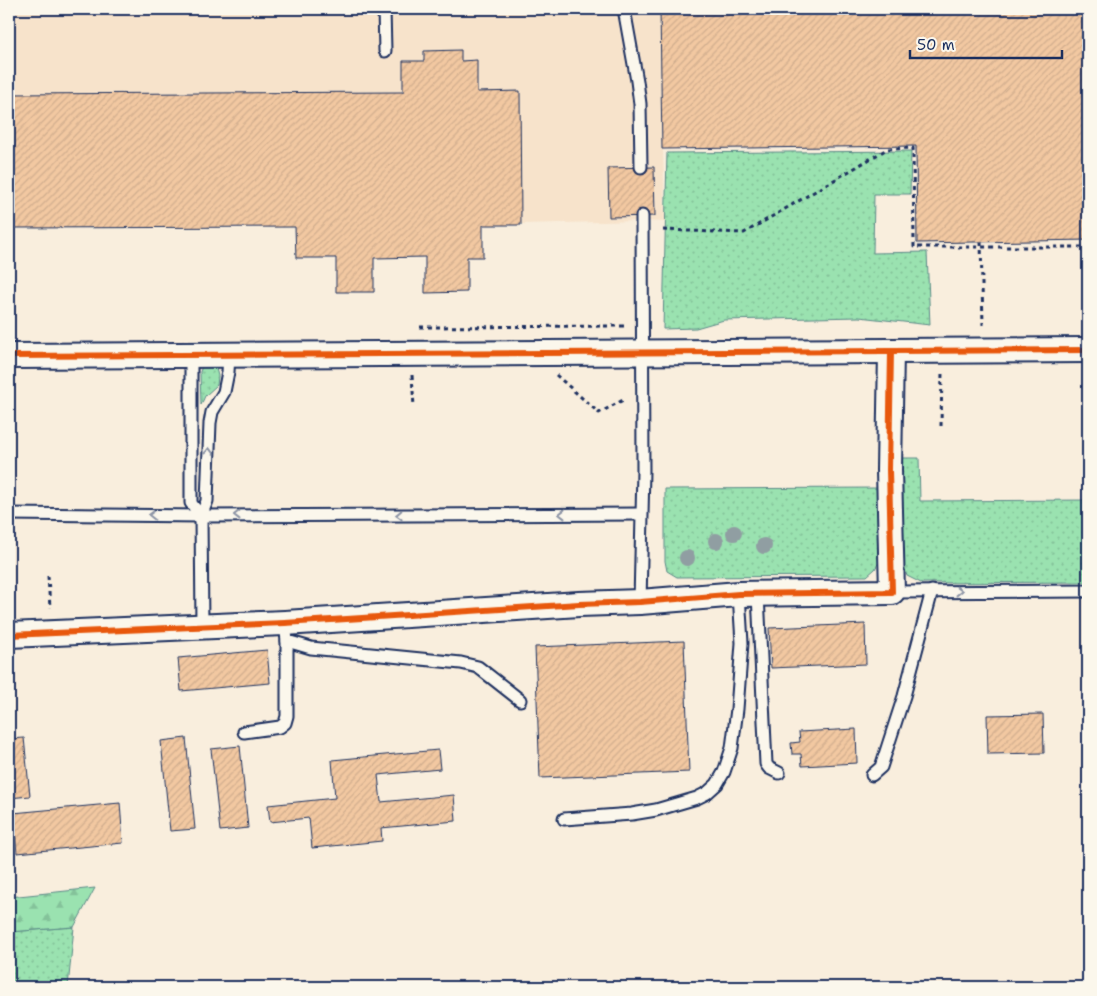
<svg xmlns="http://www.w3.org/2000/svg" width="1097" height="996" viewBox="0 0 1097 996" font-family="'Shantell Sans',sans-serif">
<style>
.built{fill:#f7e3cb}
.grass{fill:url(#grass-dots);stroke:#5a8887}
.forest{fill:url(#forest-firs);stroke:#5a8887}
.building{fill:url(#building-hatch);stroke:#1b2f5e}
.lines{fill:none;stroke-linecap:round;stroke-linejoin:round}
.service-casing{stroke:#1b2f5e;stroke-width:15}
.minor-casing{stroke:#1b2f5e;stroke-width:28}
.path{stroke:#1b2f5e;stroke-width:3;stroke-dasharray:4 4;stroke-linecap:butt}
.service{stroke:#fbf7ec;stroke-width:11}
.minor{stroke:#fbf7ec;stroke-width:24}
.cycleway-casing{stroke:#fbf7ec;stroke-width:9}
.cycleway{stroke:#e8590c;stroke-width:6}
.tree{fill:#909ea2}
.oneway{stroke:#8b93a5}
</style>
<defs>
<pattern id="grass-dots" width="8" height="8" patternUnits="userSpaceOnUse" patternTransform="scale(1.25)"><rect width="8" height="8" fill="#9ae2b0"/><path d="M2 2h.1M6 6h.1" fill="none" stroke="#84c29a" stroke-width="1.8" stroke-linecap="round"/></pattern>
<pattern id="forest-firs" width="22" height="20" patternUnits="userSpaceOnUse" patternTransform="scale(1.25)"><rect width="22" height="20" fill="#9ae2b0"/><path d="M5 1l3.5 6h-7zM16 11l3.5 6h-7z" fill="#84c29a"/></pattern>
<pattern id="building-hatch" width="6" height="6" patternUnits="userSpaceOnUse" patternTransform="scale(1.25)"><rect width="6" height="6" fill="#f2c8a1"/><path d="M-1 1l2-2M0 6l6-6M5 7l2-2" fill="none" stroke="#cfac8d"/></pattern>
</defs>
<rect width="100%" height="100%" fill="#f9eedd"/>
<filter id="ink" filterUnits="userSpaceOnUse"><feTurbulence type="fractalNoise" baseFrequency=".02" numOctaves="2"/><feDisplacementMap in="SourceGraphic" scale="10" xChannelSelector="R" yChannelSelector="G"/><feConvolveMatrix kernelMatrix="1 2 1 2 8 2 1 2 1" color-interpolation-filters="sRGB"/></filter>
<g filter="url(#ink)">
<path class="built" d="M9,9h1079v231l-171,3 -1,-97 -253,3 2,73 -24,-1 -158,4v32l-16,1v34l-42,1v-36l-51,1v34h-38v-34h-40l-1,-31 -286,1z"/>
<g class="grass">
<path d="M911,151l-1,43h-36l-1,59 54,-1 3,73 -71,-8 -135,3 -28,8 -33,1 4,-176z"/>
<path d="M215,365l3,11 -1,9 -12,11 -4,9 -1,-33 2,-6z"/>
<path d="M901,458h18l1,43 168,-1v82l-167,1 -14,-7 -4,-12z"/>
<path d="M878,488l1,74 -4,7 -8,7 -190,1 -10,-6 -2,-10v-72z"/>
<path d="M74,927l-6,60h-59v-55z"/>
</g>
<path class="forest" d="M95,888l-21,39 -65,5v-35z"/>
<g class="building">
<path d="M660,9h428v231l-171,3 -1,-97 -254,3z"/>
<path d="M461,50v11l16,-1v32l43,-1 1,134h-38v32h-16v35l-42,1v-36l-51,1v34h-38v-34h-40l-1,-31 -286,1v-134l394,-2v-31h21v-10z"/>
<path d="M654,167l1,49 -46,1 -1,-49z"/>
<path d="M865,624l1,40 -95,4 -2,-40z"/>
<path d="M684,641l5,131 -149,6 -5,-131z"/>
<path d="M267,650l3,33 -89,8 -3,-33z"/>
<path d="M1043,714l1,39 -56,1 -1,-39z"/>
<path d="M856,729l1,34 -55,3 -1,-12h-9l-1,-11 9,-1 -1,-10z"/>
<path d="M24,738l6,58 -21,2v-59z"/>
<path d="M186,738l9,91 -25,2 -9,-90z"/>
<path d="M240,746l8,82 -28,3 -9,-82z"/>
<path d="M438,750l2,19 -62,6 3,27 73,-7 2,26 -75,7 1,13 -70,7 -3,-30 -39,4 -2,-17 67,-7 -3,-38z"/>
<path d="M120,803l3,40 -106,10 -4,-40z"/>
</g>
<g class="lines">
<defs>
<g id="service">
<path d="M384,9l1,42"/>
<path d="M624,9l13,72 3,23 1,63"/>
<path d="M191,355v148l10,13"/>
<path d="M9,514l192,2 440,-2"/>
<path d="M892,592l196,-1"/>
<path d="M758,594l8,170 3,4 10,5"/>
<path d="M640,602l3,-131 -1,-255"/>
<path d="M285,623l2,18 24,7 150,15 17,4 42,33"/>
<path d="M202,626l-1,-110 6,-15 3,-78 2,-11 12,-20 4,-20 1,-17"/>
<path d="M244,732l36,-5 5,-4 2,-7v-75"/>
<path d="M872,775l9,-8 23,-71 28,-105"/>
<path d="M564,819l68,-5 24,-4 41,-12 10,-5 10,-9 7,-12 8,-24 5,-39 5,-66 -3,-49"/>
</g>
<g id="minor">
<path d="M9,356l1079,-6"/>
<path d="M9,635l276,-12 294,-19 61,-2 99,-8 153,-2 -3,-122 2,-119"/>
</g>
</defs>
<use href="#service" class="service-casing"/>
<use href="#minor" class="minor-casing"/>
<g class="path">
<path d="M663,230l81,3 143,-84 26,-1 1,99h174"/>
<path d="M981,242l2,83"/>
<path d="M420,327l204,-1"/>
<path d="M412,375l2,32"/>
<path d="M556,375l43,38 24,-13"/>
<path d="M941,426l1,-54"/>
<path d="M48,576l2,32"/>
</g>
<use href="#service" class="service"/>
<use href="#minor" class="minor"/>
<defs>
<g id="cycleway">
<path d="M9,356l1079,-6"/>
<path d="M9,635l276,-12 294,-19 61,-2 99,-8 153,-2 -3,-122 2,-119"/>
</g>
</defs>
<use href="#cycleway" class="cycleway-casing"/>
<use href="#cycleway" class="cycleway"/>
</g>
<g class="tree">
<circle cx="734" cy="533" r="8"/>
<circle cx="716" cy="541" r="8"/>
<circle cx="764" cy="546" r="8"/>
<circle cx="687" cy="558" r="8"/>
</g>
<defs><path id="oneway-chevron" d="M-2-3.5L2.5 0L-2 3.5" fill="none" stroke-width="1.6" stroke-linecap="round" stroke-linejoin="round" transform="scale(1.25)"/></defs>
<g class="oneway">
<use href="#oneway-chevron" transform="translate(209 451) rotate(-89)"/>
<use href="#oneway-chevron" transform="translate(562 514) rotate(180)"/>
<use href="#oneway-chevron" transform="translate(152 515) rotate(-179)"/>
<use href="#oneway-chevron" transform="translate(237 515) rotate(-180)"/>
<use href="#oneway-chevron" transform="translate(399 515) rotate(178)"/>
<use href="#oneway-chevron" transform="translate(959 591)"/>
</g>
</g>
<rect width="1097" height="996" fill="none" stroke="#fbf7ec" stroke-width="30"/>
<rect x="15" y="15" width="1067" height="966" fill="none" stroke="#1b2f5e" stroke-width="2" filter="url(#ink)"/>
<path d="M910 50v8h152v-8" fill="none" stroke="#1b2f5e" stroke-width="2.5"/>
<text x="917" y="50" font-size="15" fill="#1b2f5e" stroke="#fbf7ec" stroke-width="4" paint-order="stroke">50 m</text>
</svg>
